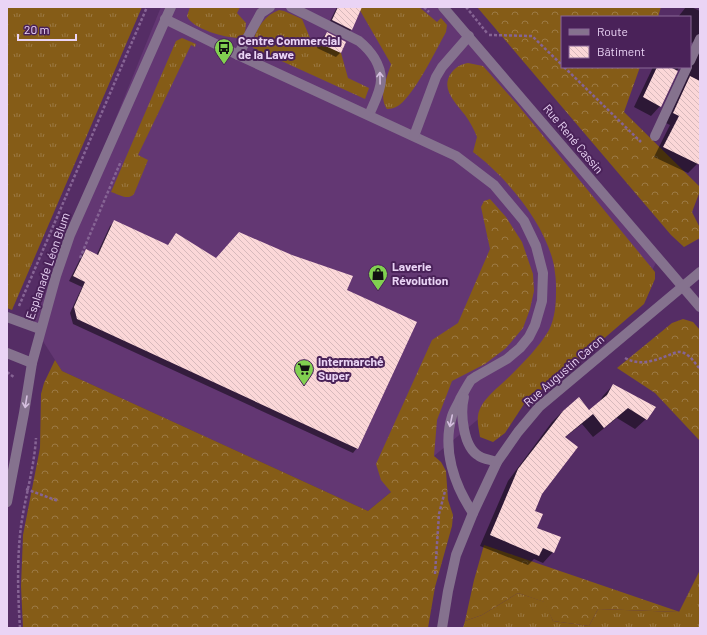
<svg xmlns="http://www.w3.org/2000/svg" width="707" height="635" viewBox="0 0 707 635" font-family="Barlow,sans-serif">
<style>
.built{fill:#633773}
.grass{fill:url(#grass-tufts)}
.forest{fill:url(#forest-crowns)}
.shadow{fill:#0007}
.building{fill:url(#building-back-hatch)}
.lines{fill:none;stroke-linecap:round;stroke-linejoin:round}
.path{stroke:#866494;stroke-width:2.5;stroke-dasharray:3 2;stroke-linecap:butt}
.minor{stroke:#85728e;stroke-width:10}
.oneway{stroke:#d6c0e0}
.labels{text-anchor:middle;stroke-width:4;stroke-linejoin:round;paint-order:stroke}
.poi-label{font-size:12px;font-weight:bold;fill:#ead4f5;stroke:#4a2259;text-anchor:start}
.street-label{font-size:12px;fill:#ead4f5;stroke:#4a2259}
</style>
<defs>
<pattern id="grass-tufts" width="24" height="20" patternUnits="userSpaceOnUse"><rect width="24" height="20" fill="#855c17"/><path d="M3 7l-1-3M5 7V3M7 7l1-3M15 17l-1-3M17 17v-4M19 17l1-3" fill="none" stroke="#9c7a45"/></pattern>
<pattern id="forest-crowns" width="20" height="18" patternUnits="userSpaceOnUse"><rect width="20" height="18" fill="#855c17"/><path d="M2 6a3 3 0 1 1 6 0M12 15a3 3 0 1 1 6 0" fill="none" stroke="#9c7a45"/></pattern>
<pattern id="building-back-hatch" width="6" height="6" patternUnits="userSpaceOnUse"><rect width="6" height="6" fill="#fbd7d8"/><path d="M-1 5l2 2M0 0l6 6M5-1l2 2" fill="none" stroke="#d7b9bc"/></pattern>
</defs>
<rect width="100%" height="100%" fill="#552d65"/>
<path class="built" d="M161,7h282l215,252 -10,19 -280,233 -306,-140 -30,-47z"/>
<g class="grass">
<path d="M7,7h135l-130,303 -5,-2z"/>
<path d="M190,7h50l-3,6 9,10 -1,10 -6,5c-13,0 -47,-9 -52,-22z"/>
<path d="M358,7h61l18,15 4,-4 6,7 -1,7c-9,16 -34,68 -50,75 -2,1 -6,2 -9,2 -9,-13 0,-31 4,-45z"/>
<path d="M279,10l5,1 18,8 8,19 31,15 7,25 21,10 -4,11 -112,-51c0,-16 10,-32 26,-38z"/>
<path d="M182,38l14,6 -1,3 -4,-2 -53,110 10,5 -14,34c-6,7 -16,0 -23,-2l65,-151z"/>
<path d="M468,63l15,3 34,38 138,168v7l-11,25 -51,44 -69,56 -19,29 -12,9 -13,-5c-1,-7 -3,-14 -2,-21 2,-16 21,-29 32,-40 14,-14 29,-29 39,-46 6,-12 7,-26 7,-39 0,-6 0,-12 -1,-18 -4,-43 -48,-96 -82,-121l4,-15c-3,-8 -7,-15 -12,-22 -9,-12 -26,-27 -13,-43 4,-5 9,-8 16,-9z"/>
<path d="M700,570v58h-237l2,-7 17,-6 36,-22 27,9 8,19 36,5 9,-17 81,3z"/>
</g>
<g class="forest">
<path d="M477,7h184l-3,10h-96v50h78l-16,45 76,75v4l-8,21 8,16v10l-16,9 -13,-12z"/>
<path d="M490,199l16,18 16,25 11,32 1,17 -4,18 -7,19 -17,20 -21,16 -33,17 -15,39 -3,36 7,6 5,9 2,29 5,15 -1,11 -17,61 -7,41h-405l-2,-42 2,-51 17,-87 1,-54 3,-11 11,-23 7,11 306,140 23,-19 -10,-12 -5,-16 56,-124 26,-17 32,-74 -9,-42 3,-6z"/>
<path d="M683,319l10,3 7,8v111l-45,-48 -38,-25 55,-45z"/>
<path d="M484,545l196,67 -82,-3 -9,17 -36,-5 -9,-19 -26,-9 -36,22 -17,6 9,-41z"/>
</g>
<g class="shadow">
<path d="M337,7h16l7,3 -9,20 -5,4 -18,-9z"/>
<path d="M686,7h5l9,4v148l-2,4 -10,10 -34,-16 16,-32 -6,-3 32,-77 -3,-3 -3,2v-27h-12z"/>
<path d="M327,33l14,19 -5,5 -19,-9 5,-10z"/>
<path d="M653,67h26l-19,39 -9,10 -17,-9z"/>
<path d="M114,222l53,24 9,-12 40,25 129,31 12,158 -4,5 -280,-129 -3,-11 12,-26 -13,-6 13,-26 4,-4 10,5 14,-30z"/>
<path d="M613,385l33,34 -11,10 -18,-11 -24,19 -11,-13 -18,14 -30,73 2,17 17,24 -10,11 -9,-4 -6,6 -48,-19 28,-65 44,-59 11,-11h26l10,-8 4,-7z"/>
</g>
<g class="building">
<path d="M338,7h24l-10,23 -20,-10z"/>
<path d="M327,32l19,10 -5,11 -20,-9z"/>
<path d="M657,67h13l8,4 -17,36 -18,-10z"/>
<path d="M690,76l10,5v84l-37,-18 16,-31 -6,-3z"/>
<path d="M114,220l54,25 8,-12 40,25 23,-26 53,23 61,21 -6,14 70,32 -59,127 -281,-130 -3,-12 11,-25 -12,-6 13,-27 12,6z"/>
<path d="M613,384l43,23 -9,13 -19,-12 -24,20 -11,-14 -28,23 13,10 -36,47 -7,17 8,3 -6,14 24,9 -7,16 -11,-5 -4,8 -49,-21 28,-66 45,-58 16,-14 10,13 18,-15z"/>
</g>
<g class="lines">
<g class="path">
<path d="M424,7l5,5"/>
<path d="M466,7l21,26"/>
<path d="M489,35l43,1 30,29"/>
<path d="M564,67l77,75"/>
<path d="M80,258l41,-97"/>
<path d="M19,306l128,-299"/>
<path d="M625,358c18,10 35,0 52,-6 11,-1 16,9 23,17"/>
<path d="M7,372l8,6"/>
<path d="M26,489l32,12"/>
<path d="M435,574l4,-60 6,-23"/>
<path d="M20,628c-2,-31 -3,-62 0,-93 3,-32 14,-64 16,-97"/>
</g>
<g class="minor">
<path d="M291,7l68,34c11,9 22,23 22,39 0,11 -8,25 -12,35"/>
<path d="M443,7l257,300"/>
<path d="M165,19l73,36 218,101 38,29 30,36 12,25 7,27 -1,28 -7,24 -6,12 -9,11 -13,11 -30,17 -6,4c-4,6 -7,12 -11,19 -2,5 -6,11 -8,17 -10,33 2,69 21,97"/>
<path d="M238,55l23,-42 9,-6"/>
<path d="M690,61l10,-22"/>
<path d="M414,136l22,-59 6,-10 27,-31"/>
<path d="M655,136l32,-69"/>
<path d="M7,317l33,12"/>
<path d="M7,353l25,10"/>
<path d="M464,397c-4,16 -1,50 15,59 4,3 13,4 18,6"/>
<path d="M7,502l17,-89 8,-50 24,-87 14,-41 101,-228"/>
<path d="M442,628l6,-37 8,-36 17,-42 24,-51 21,-30 21,-25 161,-135"/>
</g>
</g>
<defs><path id="oneway-shaft" d="M-6 0H5M1.5-3L5.5 0L1.5 3" fill="none" stroke-width="1.6" stroke-linecap="round" stroke-linejoin="round"/></defs>
<g class="oneway">
<use href="#oneway-shaft" transform="translate(380 78) rotate(-91)"/>
<use href="#oneway-shaft" transform="translate(26 402) rotate(99)"/>
<use href="#oneway-shaft" transform="translate(451 421) rotate(102)"/>
</g>
<defs>
<symbol id="bus-pin" viewBox="-11 -11 22 30"><path d="M0 17L-7.5 6A9.5 9.5 0 1 1 7.5 6Z" fill="#81d050" stroke="#4a2259"/><path d="M-5-6H5V4H4V6H2V4H-2V6H-4V4H-5ZM-3.5-4V0h7V-4ZM-3.5 1.2v1.5H-2V1.2ZM2 1.2v1.5H3.5V1.2Z" fill="#111"/></symbol>
<symbol id="shop-pin" viewBox="-11 -11 22 30"><path d="M0 17L-7.5 6A9.5 9.5 0 1 1 7.5 6Z" fill="#81d050" stroke="#4a2259"/><path d="M-5-2.5h2.3a2.7 3.5 0 0 1 5.4 0H5L5.5 6h-11ZM-1.5-2.5h3a1.5 2.3 0 0 0-3 0Z" fill="#111"/></symbol>
<symbol id="supermarket-pin" viewBox="-11 -11 22 30"><path d="M0 17L-7.5 6A9.5 9.5 0 1 1 7.5 6Z" fill="#81d050" stroke="#4a2259"/><path d="M-6-5.5h2.5l.6 2H6L4.5 2H-2.5L-4.4-4H-6ZM-1.5 3.2a1.3 1.3 0 1 0 .1 0ZM3 3.2a1.3 1.3 0 1 0 .1 0Z" fill="#111"/></symbol>
</defs>
<g fill-rule="evenodd">
<use href="#bus-pin" x="213" y="37" width="22" height="30"/>
<use href="#shop-pin" x="367" y="263" width="22" height="30"/>
<use href="#supermarket-pin" x="293" y="358" width="22" height="30"/>
</g>
<g class="labels">
<g class="poi-label">
<text x="238" y="45">Centre Commercial<tspan x="238" dy="14">de la Lawe</tspan></text>
<text x="392" y="271">Laverie<tspan x="392" dy="14">Révolution</tspan></text>
<text x="318" y="366">Intermarché<tspan x="318" dy="14">Super</tspan></text>
</g>
<g class="street-label">
<text transform="translate(573 139) rotate(50)" y="4">Rue René Cassin</text>
<text transform="translate(48 266) rotate(-71)" y="4">Esplanade Léon Blum</text>
<text transform="translate(564 371) rotate(-41)" y="4">Rue Augustin Caron</text>
</g>
</g>
<rect width="707" height="635" fill="none" stroke="#ead4f5" stroke-width="16"/>
<rect x="561" y="16" width="130" height="52" fill="#4a2259" stroke="#8a6997"/>
<rect x="569" y="29" width="20" height="6" fill="#85728e" stroke="#8a6997"/>
<text x="597" y="36" font-size="12" fill="#ead4f5">Route</text>
<rect x="569" y="46" width="20" height="12" fill="url(#building-back-hatch)" stroke="#8a6997"/>
<text x="597" y="56" font-size="12" fill="#ead4f5">Bâtiment</text>
<path d="M18 34v6h58v-6" fill="none" stroke="#ead4f5" stroke-width="2"/>
<text x="24" y="34" font-size="12" fill="#ead4f5" stroke="#4a2259" stroke-width="3" paint-order="stroke">20 m</text>
</svg>
